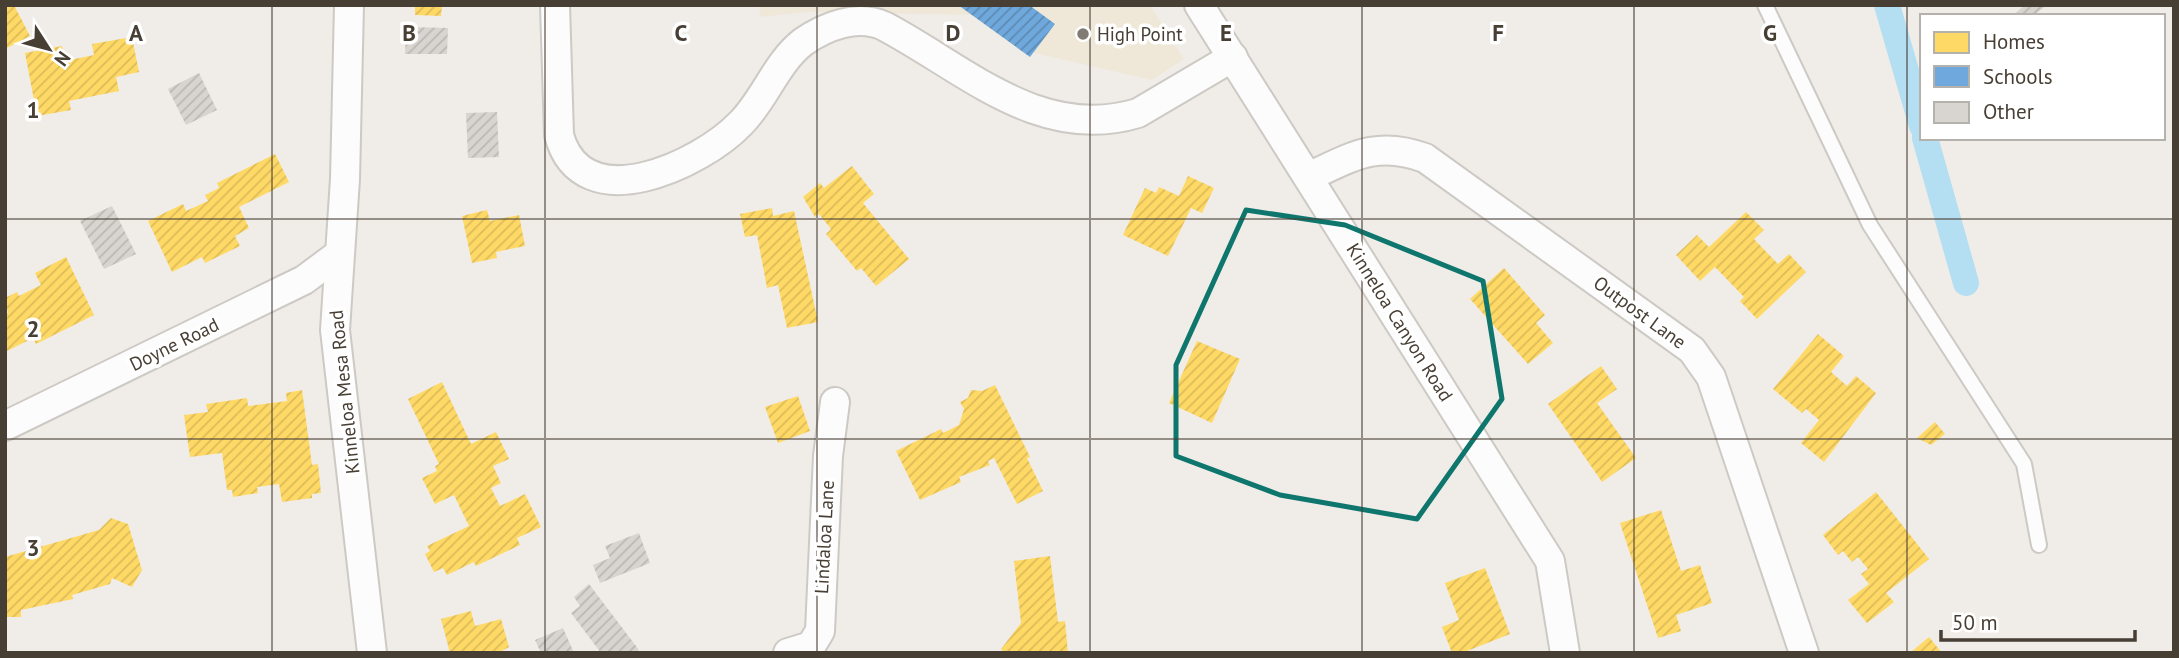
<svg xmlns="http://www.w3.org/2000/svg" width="2179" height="658" viewBox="0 0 2179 658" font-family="'PT Sans',sans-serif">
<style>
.education{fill:#efe8d9}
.homes{fill:url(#homes-hatch)}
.schools{fill:url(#schools-hatch)}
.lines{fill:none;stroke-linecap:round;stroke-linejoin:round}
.canal{stroke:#b4def2;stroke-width:26}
.building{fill:url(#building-hatch)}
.service-casing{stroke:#cdc9c4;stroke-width:18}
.minor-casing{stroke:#cdc9c4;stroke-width:32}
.service{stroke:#fdfcfc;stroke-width:14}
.minor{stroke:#fdfcfc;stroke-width:28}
.marked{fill:none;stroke:#0f766e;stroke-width:5;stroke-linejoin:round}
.grid{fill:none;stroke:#473e34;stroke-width:2;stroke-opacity:0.55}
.poi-dot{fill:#827b73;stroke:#fff;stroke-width:2.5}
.labels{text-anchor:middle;stroke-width:7;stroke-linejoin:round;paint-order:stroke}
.poi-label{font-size:19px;fill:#473e34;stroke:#fff;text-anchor:start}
.street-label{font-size:19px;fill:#473e34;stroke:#fff}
.grid-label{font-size:23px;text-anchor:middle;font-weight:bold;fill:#473e34;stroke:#fff;stroke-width:7;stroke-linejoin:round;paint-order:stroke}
</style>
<defs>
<pattern id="homes-hatch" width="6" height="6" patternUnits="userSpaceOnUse" patternTransform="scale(1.75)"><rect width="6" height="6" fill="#ffd966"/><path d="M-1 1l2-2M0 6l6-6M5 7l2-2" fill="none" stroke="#dcbb59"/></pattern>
<pattern id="schools-hatch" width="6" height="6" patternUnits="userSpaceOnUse" patternTransform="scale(1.75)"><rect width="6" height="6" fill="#6fa8dc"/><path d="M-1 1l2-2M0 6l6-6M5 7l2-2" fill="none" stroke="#5d8ab3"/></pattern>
<pattern id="building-hatch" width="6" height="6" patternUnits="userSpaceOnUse" patternTransform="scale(1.75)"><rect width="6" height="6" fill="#d8d4cf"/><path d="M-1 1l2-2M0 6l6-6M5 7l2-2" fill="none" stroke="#bbb7b2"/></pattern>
</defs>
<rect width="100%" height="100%" fill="#f0ede8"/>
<path class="education" d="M759,5h391l34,54 -32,21 -131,-30 -49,-35 -164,-3 -48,5z"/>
<g class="homes">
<path d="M5,5h9l16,31 -25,13z"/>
<path d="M415,5h27l-1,11 -26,-1z"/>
<path d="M132,37l7,35 -23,5 3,14 -50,10 2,9 -34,6 -12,-63 37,-7 3,15 29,-6 -2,-11z"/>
<path d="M275,154l14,28 -50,25 10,21 -14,8 5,10 -35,17 -3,-6 -30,15 -24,-51 35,-17 3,7 22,-10 -3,-6 14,-7 -2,-5z"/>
<path d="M852,166l22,28 -11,9 46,56 -33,27 -15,-18 -4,3 -31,-37 5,-5 -12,-15 -4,3 -12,-20 17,-14 4,5z"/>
<path d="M1188,176l26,12 -12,25 -11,-5 -23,48 -45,-21 22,-47 11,5 3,-6 20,9z"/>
<path d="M772,208l1,8 21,-5 24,111 -31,6 -9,-43 -11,3 -10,-53 -12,2 -5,-23z"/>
<path d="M487,210l3,11 29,-6 6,31 -29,6 1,6 -25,5 -10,-47z"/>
<path d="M1746,212l18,18 -10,9 24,25 11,-10 17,18 -49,47 -17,-18 4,-4 -29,-30 -15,14 -24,-26 21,-20 12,12z"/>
<path d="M66,257l28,58 -58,29 -3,-6 -28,14v-38l3,-1 -3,-15 12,-6 2,4 22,-11 -6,-12z"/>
<path d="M1504,268l41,47 -9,8 17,20 -25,21 -58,-65z"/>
<path d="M1818,334l26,22 -13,16 16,14 9,-10 20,17 -52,69 -23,-19 18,-23 -13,-11 -4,4 -29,-24z"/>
<path d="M1197,341l43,18 -28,64 -43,-20z"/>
<path d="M1601,366l16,23 -20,14 39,55 -34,24 -54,-78z"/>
<path d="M442,382l29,62 25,-12 13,27 -16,7 8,17 -10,5 9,18 25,-12 16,33 -24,11 3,7 -44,21 -2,-4 -27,13 -4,-7 -9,4 -9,-18 5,-3 -3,-5 42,-20 -15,-31 -19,9 -13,-26 15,-7 -2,-5 4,-2 -31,-65z"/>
<path d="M995,385l35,72 -3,1 16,33 -26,13 -23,-46 -6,3 2,4 -31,12 2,5 -41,18 -24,-49 45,-22 2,4 16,-8 5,-16 -4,-7 8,-4 3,-8 11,1z"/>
<path d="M302,390l10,75 6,-1 3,29 -9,1v4l-30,4 -3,-18 -22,3 1,6 -25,4 -1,-7h-5l-5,-37 -32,4 -6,-42 24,-3 -2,-8 41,-6 1,8 39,-5 -1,-8z"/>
<path d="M798,396l12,35 -32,12 -13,-36z"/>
<path d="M1935,422l10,12 -14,11 -14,-7z"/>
<path d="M1876,492l53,67 -43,34 8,9 -27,21 -19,-23 21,-16 -8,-10 7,-5 -10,-12 -6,5 -9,-11 -5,4 -15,-20z"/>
<path d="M1661,510l20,61 19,-6 12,38 -36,12 5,16 -23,7 -38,-115z"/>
<path d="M111,518l17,6 14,46 -10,17 -20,-9 -2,6 -38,11 1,4 -52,11v7h-16v-60l94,-27z"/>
<path d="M1050,556l8,66 7,-1 3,32h-63l-4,-4 20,-26 -7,-62z"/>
<path d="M1485,568l25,66 -48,19h-10l-10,-26 17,-7 -14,-37z"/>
<path d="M471,611l4,15 26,-7 8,28 -11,6h-48l-9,-34z"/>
<path d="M1929,637l13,16h-32z"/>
</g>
<path class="schools" d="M958,5h71l26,19 -25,33z"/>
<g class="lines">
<g class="canal">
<path d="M1887,5l35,121"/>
<path d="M1925,138l41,145"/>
</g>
</g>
<g class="building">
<path d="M2025,5h22l-14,11h-21z"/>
<path d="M406,27l42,1 -1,26h-42z"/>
<path d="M199,73l18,37 -31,15 -18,-36z"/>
<path d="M497,112l2,45 -31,1 -2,-45z"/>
<path d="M112,206l24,48 -32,15 -24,-48z"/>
<path d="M639,533l11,30 -50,20 -7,-18 17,-7 -5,-12z"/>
<path d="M589,584l50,66 -4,3h-34l-30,-40 9,-7 -6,-9z"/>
<path d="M563,628l11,25h-33l-6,-13z"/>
</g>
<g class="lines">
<defs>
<path id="service" d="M1765,5l105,220 154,239 15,81"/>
<g id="minor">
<path d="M349,5l-4,174 -10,151 37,323"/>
<path d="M555,5l4,130c23,86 142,30 182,-12 24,-24 35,-60 62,-81 23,-16 54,-28 81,-16 80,42 156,117 254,87l95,-56"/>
<path d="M1199,5l351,556 15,92"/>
<path d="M1308,177c44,-20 68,-37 117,-19l267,192 19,27 93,276"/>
<path d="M5,426l299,-146 35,-26"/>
<path d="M788,653l23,-7 9,-15 8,-175 7,-54"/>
</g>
</defs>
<use href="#service" class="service-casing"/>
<use href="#minor" class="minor-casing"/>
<use href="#service" class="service"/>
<use href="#minor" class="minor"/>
</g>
<path class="marked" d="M1246,210l99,15 138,56 19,118 -85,120 -137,-24 -104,-39v-91z"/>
<path class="grid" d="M272,5v648M545,5v648M817,5v648M1090,5v648M1362,5v648M1634,5v648M1907,5v648M5,219h2169M5,439h2169"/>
<circle class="poi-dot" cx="1083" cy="34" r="7"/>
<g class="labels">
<g class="poi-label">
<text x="1097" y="41">High Point</text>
</g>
<g class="street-label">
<text transform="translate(1640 312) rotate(36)" y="7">Outpost Lane</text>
<text transform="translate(1400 322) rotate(58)" y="7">Kinneloa Canyon Road</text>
<text transform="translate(174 344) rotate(-26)" y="7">Doyne Road</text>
<text transform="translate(344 392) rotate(-96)" y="7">Kinneloa Mesa Road</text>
<text transform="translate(824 537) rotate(-87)" y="7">Lindaloa Lane</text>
</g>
</g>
<g class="grid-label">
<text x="136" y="41">A</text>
<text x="409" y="41">B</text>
<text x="681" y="41">C</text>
<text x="953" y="41">D</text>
<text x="1226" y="41">E</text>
<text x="1498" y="41">F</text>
<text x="1770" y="41">G</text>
<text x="33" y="118">1</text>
<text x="33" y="337">2</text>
<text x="33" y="556">3</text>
</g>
<rect width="2179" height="658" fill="none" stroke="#473e34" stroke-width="14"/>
<rect x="1920" y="14" width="245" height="126" fill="#ffffff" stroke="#b5b2ae" stroke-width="2"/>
<rect x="1934" y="32" width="35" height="21" fill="#ffd966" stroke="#b5b2ae" stroke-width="2"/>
<text x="1983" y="49" font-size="21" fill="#473e34">Homes</text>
<rect x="1934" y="66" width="35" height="21" fill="#6fa8dc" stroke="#b5b2ae" stroke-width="2"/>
<text x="1983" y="84" font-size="21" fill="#473e34">Schools</text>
<rect x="1934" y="102" width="35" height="21" fill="#d8d4cf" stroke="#b5b2ae" stroke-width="2"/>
<text x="1983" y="119" font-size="21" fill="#473e34">Other</text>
<g transform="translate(49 49) rotate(126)" stroke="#ffffff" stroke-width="5" paint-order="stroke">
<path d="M0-5L12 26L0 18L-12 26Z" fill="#473e34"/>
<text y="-10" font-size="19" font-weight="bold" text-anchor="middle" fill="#473e34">N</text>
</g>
<path d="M1941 630v10h194v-10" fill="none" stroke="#473e34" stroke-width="3.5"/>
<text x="1952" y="630" font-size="21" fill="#473e34" stroke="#ffffff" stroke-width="5" paint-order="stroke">50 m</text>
</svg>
